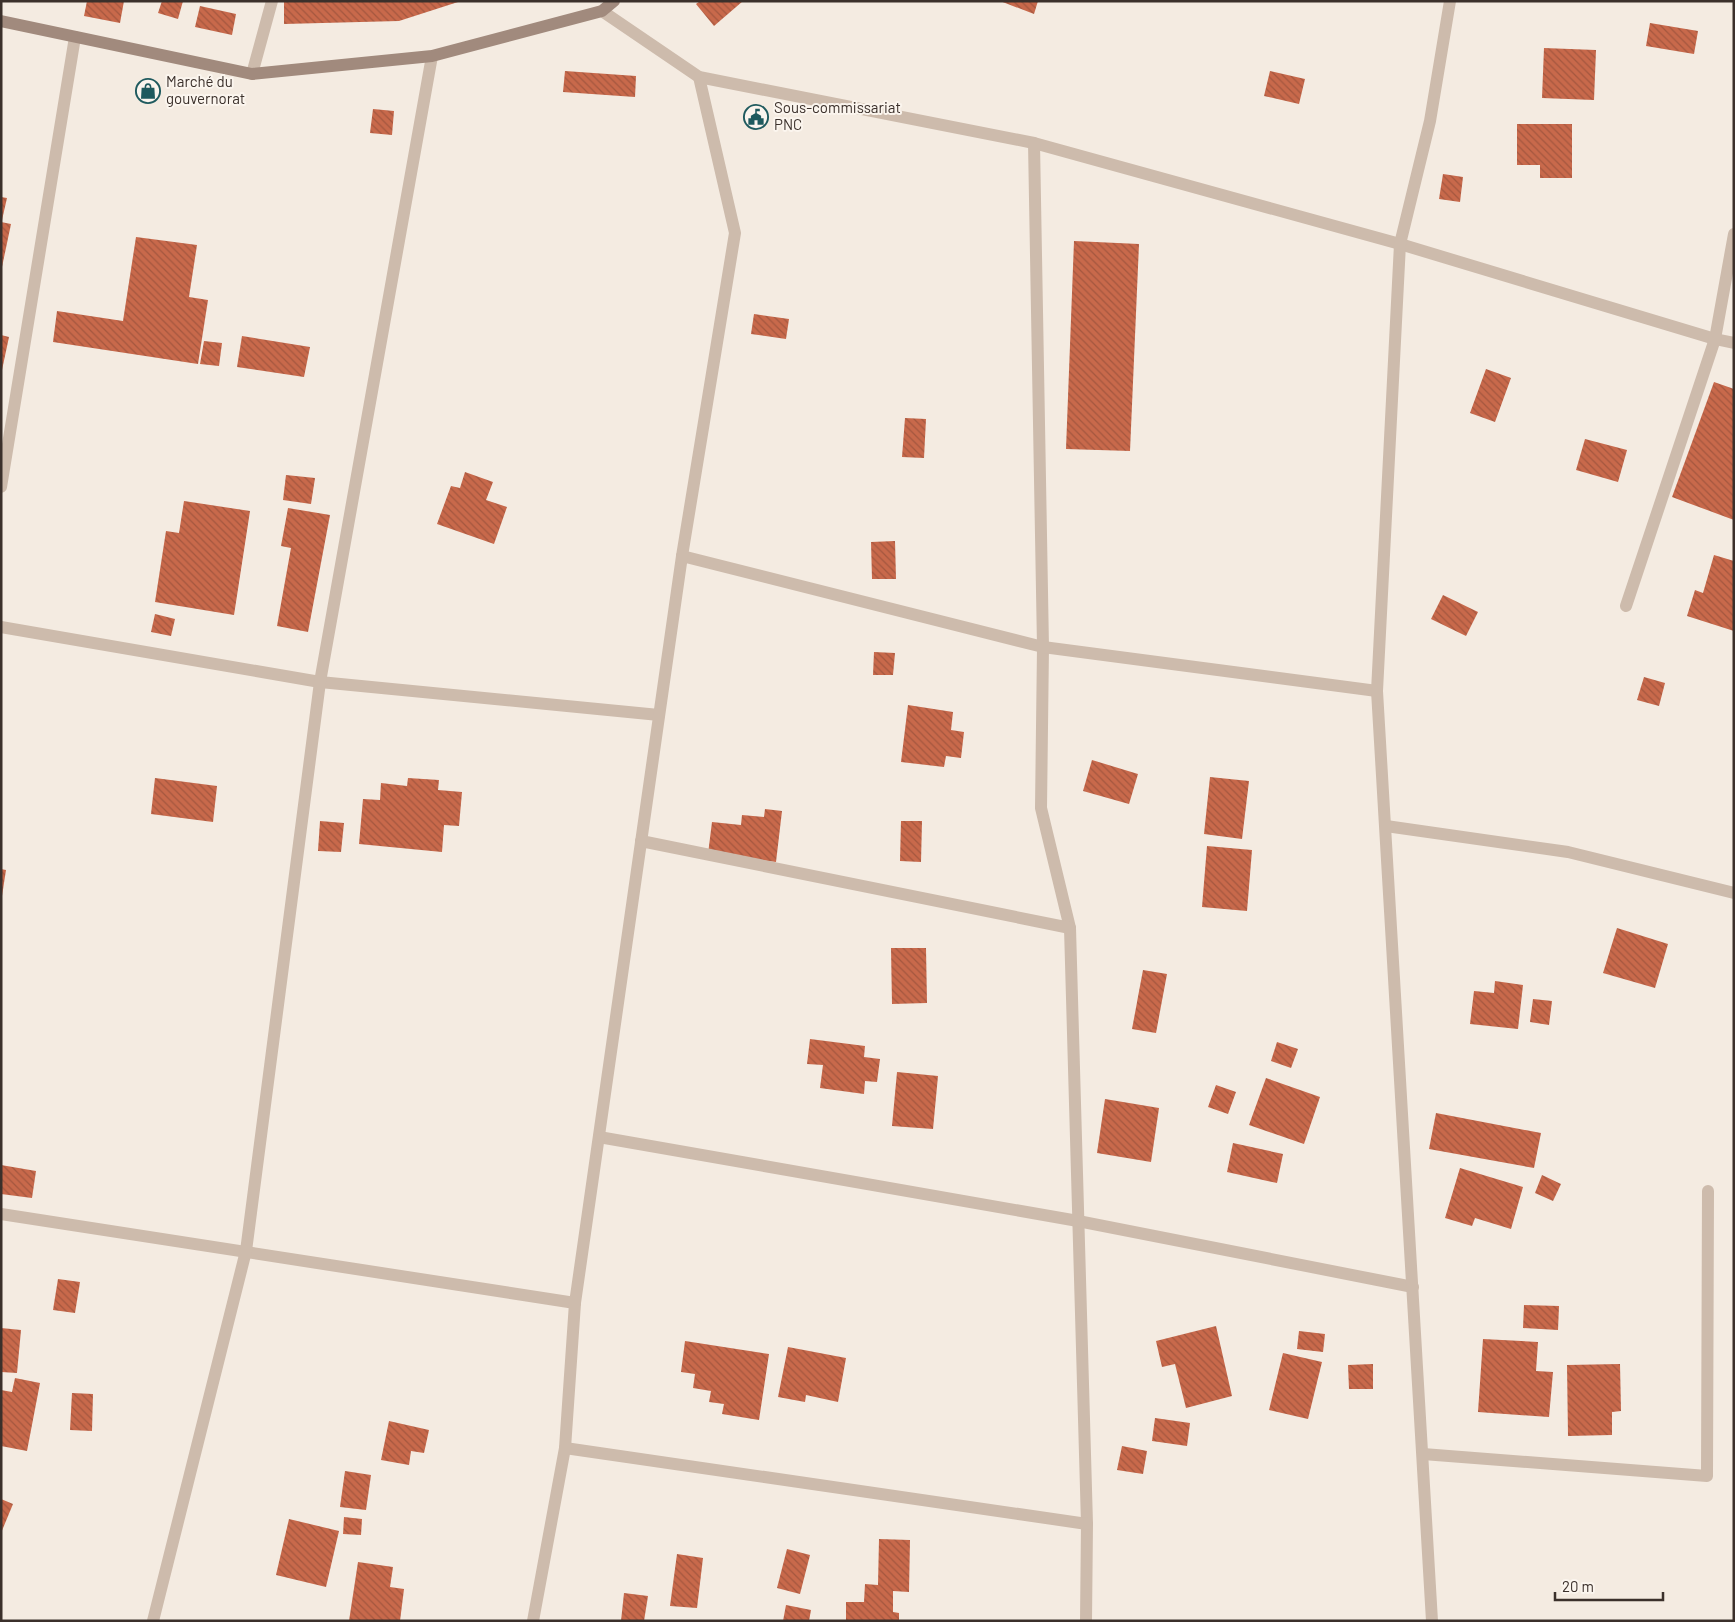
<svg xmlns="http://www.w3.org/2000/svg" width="1735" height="1622" viewBox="0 0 1735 1622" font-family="Barlow,sans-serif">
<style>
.building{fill:url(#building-back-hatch)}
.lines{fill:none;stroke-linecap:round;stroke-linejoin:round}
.street{stroke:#cdbbac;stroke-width:12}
.secondary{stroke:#a18a7d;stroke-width:12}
.labels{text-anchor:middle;stroke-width:4;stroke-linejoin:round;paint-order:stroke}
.poi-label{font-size:15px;fill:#3b302b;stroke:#fbf5ee;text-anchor:start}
</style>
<defs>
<pattern id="building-back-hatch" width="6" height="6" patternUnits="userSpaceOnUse" patternTransform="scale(1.25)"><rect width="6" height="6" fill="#c8694b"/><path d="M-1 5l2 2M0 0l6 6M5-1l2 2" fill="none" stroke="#a4573f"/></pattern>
</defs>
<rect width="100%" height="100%" fill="#f4ebe1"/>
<g class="building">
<path d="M87,1h37l-4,22 -36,-7z"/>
<path d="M162,1h21l-5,18 -20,-6z"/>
<path d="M284,1h174v1l-59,19 -115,3z"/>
<path d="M700,1h43l-29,25 -18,-22z"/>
<path d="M1000,1h38l-4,13z"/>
<path d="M200,6l36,8 -4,21 -37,-8z"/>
<path d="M1650,23l48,8 -4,23 -48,-8z"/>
<path d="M1544,48l52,2 -2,50 -52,-2z"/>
<path d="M565,71l71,5 -1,21 -72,-5z"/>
<path d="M1270,71l35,8 -6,25 -35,-8z"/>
<path d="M373,109l21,2 -2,24 -22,-2z"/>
<path d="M1517,124h55v54h-32v-13h-23z"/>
<path d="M1443,174l20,3 -3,25 -21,-3z"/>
<path d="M1,197l6,1 -5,22h-1z"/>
<path d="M1,222l10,2 -9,43 -1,-1z"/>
<path d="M136,237l61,8 -8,52 19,3 -10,64 -145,-22 4,-31 66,10z"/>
<path d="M1074,241l65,3 -9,207 -64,-2z"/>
<path d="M754,314l35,5 -3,20 -35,-5z"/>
<path d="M1,335l8,2 -7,33h-1z"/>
<path d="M242,336l68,11 -6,30 -67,-10z"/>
<path d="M204,341l18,2 -3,23 -19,-2z"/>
<path d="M1486,369l25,9 -16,44 -25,-9z"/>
<path d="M1714,382l20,7v131l-62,-23z"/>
<path d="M905,418l21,1 -2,39 -22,-1z"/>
<path d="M1585,439l42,11 -9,32 -42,-12z"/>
<path d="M465,472l28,10 -7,18 21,7 -13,37 -57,-20 14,-38 9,2z"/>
<path d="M286,475l29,3 -4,26 -28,-4z"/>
<path d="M184,501l66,10 -16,104 -79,-13 11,-71 13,2z"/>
<path d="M288,508l42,7 -22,117 -31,-6 14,-78 -10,-2z"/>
<path d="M895,541l1,38h-24l-1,-37z"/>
<path d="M1714,555l20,6v70l-47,-15 8,-26 8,3z"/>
<path d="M1443,595l35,17 -12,24 -35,-17z"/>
<path d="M155,614l20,5 -4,17 -20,-4z"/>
<path d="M874,652l21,1 -2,22h-20z"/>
<path d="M1644,677l21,6 -6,23 -22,-6z"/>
<path d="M908,705l45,7 -2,18 13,2 -3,26 -15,-2 -2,11 -43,-5z"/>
<path d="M1092,760l46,14 -9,30 -46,-13z"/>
<path d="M1210,777l39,4 -7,58 -38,-5z"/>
<path d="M155,778l62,8 -4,36 -62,-8z"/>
<path d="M408,778l31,2 -1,10 24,2 -3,34 -15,-1 -2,27 -83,-8 4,-45 17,1 1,-17 26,3z"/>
<path d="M765,809l17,2 -6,51 -68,-8 4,-32 29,3 1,-10 22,2z"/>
<path d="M320,821l24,2 -3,29 -23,-1z"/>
<path d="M901,821h21l-1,41 -21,-1z"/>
<path d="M1207,846l45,4 -5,61 -45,-4z"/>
<path d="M1,869l5,1 -4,26h-1z"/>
<path d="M1617,928l51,16 -13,44 -52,-15z"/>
<path d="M891,948h35l1,55 -35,1z"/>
<path d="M1143,970l24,4 -11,59 -24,-4z"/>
<path d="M1495,981l28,4 -5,44 -48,-5 4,-33 20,2z"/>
<path d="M1533,999l19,2 -3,24 -19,-3z"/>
<path d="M810,1039l55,7 -1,11 16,2 -3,23 -12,-1 -1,13 -44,-6 3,-23 -16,-1z"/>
<path d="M1277,1042l21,7 -7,19 -20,-7z"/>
<path d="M897,1072l41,4 -5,53 -41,-3z"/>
<path d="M1266,1078l54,19 -16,47 -55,-19z"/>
<path d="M1216,1085l20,7 -8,22 -20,-7z"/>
<path d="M1105,1099l54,9 -8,54 -54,-9z"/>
<path d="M1436,1113l105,20 -7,35 -105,-19z"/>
<path d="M1233,1143l50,11 -6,29 -50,-11z"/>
<path d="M1,1165l35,6 -4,27 -31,-4z"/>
<path d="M1460,1168l63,19 -12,42 -36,-11 -3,8 -27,-8z"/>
<path d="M1542,1175l19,9 -8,17 -18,-8z"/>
<path d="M58,1279l22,3 -5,31 -22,-3z"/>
<path d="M1524,1305l35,1 -1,24 -35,-2z"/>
<path d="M1216,1326l16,70 -46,12 -11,-44 -13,3 -6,-26z"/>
<path d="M1,1328l20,2 -4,43 -16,-1z"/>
<path d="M1299,1331l26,3 -2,18 -26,-3z"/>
<path d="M1483,1339l55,3 -2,29 17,1 -4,45 -71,-5z"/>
<path d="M685,1341l84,13 -10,66 -37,-6 2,-10 -15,-2 2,-11 -18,-3 2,-14 -14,-2z"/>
<path d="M788,1347l58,11 -8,44 -32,-7 -1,7 -27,-5z"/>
<path d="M1283,1353l39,9 -14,57 -39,-9z"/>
<path d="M1373,1364v25h-24l-1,-24z"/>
<path d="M1620,1364l1,47 -9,1v23l-44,1 -1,-71z"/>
<path d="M15,1378l25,5 -13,68 -26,-5v-56l11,2z"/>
<path d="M72,1393l21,1 -1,37 -22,-1z"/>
<path d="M1155,1418l35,5 -3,23 -35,-5z"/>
<path d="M389,1421l40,9 -5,23 -13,-2 -2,14 -28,-5z"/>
<path d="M1122,1446l25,5 -4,23 -26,-4z"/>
<path d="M345,1471l26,4 -5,35 -26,-3z"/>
<path d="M1,1499l12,5 -12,29z"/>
<path d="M344,1517l18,2 -1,16 -18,-1z"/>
<path d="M289,1519l50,12 -13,56 -50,-12z"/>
<path d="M879,1539l31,1 -1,52 -16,-1v21l6,1v8h-53v-19h18l1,-18 13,1z"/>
<path d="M787,1549l23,6 -10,39 -23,-6z"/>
<path d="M677,1554l26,4 -6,50 -27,-2z"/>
<path d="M358,1562l35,5 -3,20 14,2 -4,32h-51z"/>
<path d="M624,1593l24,3 -4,25h-23z"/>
<path d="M786,1605l25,5 -2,11h-26z"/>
</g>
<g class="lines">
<g class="street">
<path d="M602,11l97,66 335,66 366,101 315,95 19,4"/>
<path d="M252,74l20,-73"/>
<path d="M1034,143l9,504 -2,161 29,120 17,596 -1,97"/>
<path d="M1,487l74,-450"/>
<path d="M682,556l361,91 334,44"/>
<path d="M1626,606l89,-267 19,-105"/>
<path d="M1,627l319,55 339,33"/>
<path d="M1386,826l182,26 166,41"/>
<path d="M641,841l429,87"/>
<path d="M599,1137l479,84 335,66"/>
<path d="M1,1214l574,89"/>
<path d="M565,1448l522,76"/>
<path d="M1423,1454l284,22 1,-285"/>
<path d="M153,1621l93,-370 74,-569 112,-626"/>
<path d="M533,1621l32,-173 10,-145 107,-747 53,-323 -36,-156"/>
<path d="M1432,1621l-55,-930 23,-447 30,-123 20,-120"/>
</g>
<path class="secondary" d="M1,21l251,53 180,-18 170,-45 12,-10"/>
</g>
<defs>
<symbol id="shop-ring" viewBox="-11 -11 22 22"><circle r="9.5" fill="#fbf5ee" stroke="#1f5a5e" stroke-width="1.5"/><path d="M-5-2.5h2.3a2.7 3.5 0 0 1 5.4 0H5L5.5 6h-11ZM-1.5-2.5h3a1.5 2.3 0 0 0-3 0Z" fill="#1f5a5e"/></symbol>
<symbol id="civic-ring" viewBox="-11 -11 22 22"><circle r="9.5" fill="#fbf5ee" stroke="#1f5a5e" stroke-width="1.5"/><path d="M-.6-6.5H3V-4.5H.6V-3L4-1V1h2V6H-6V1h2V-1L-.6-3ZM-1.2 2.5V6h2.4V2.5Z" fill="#1f5a5e"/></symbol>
</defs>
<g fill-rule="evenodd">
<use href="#shop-ring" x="134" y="77" width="28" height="28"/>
<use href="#civic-ring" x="742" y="103" width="28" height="28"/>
</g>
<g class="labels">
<g class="poi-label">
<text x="166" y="87">Marché du<tspan x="166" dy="17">gouvernorat</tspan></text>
<text x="774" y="113">Sous-commissariat<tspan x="774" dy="17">PNC</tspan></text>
</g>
</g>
<rect width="1735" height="1622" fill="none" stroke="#3b302b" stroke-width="5"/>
<path d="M1555 1592v8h108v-8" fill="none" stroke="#3b302b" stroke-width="2.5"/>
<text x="1562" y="1592" font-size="15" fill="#3b302b" stroke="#fbf5ee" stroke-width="4" paint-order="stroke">20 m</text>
</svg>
